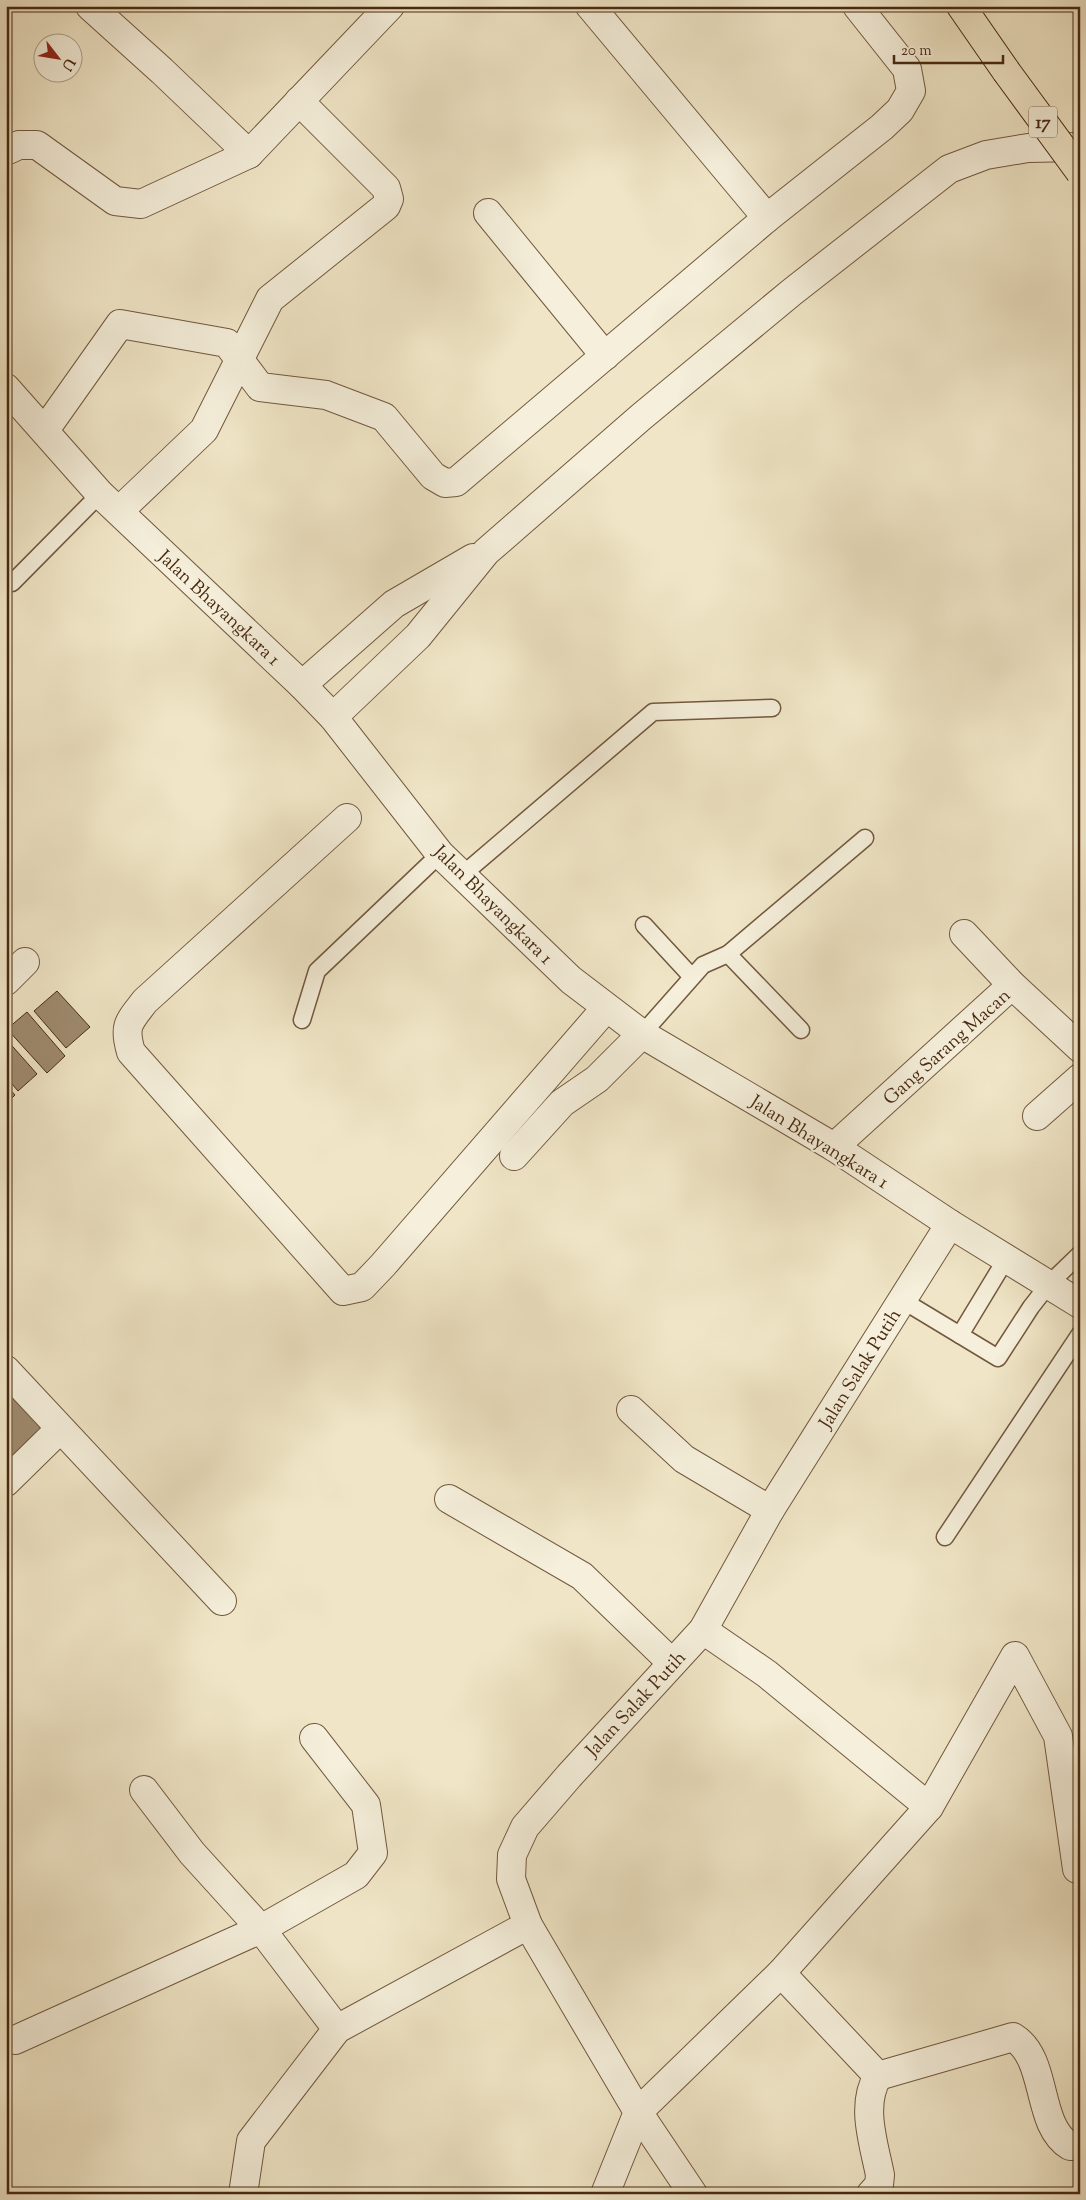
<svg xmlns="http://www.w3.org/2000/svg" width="1086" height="2200" viewBox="0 0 1086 2200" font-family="'Sorts Mill Goudy',serif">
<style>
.building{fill:#9f8b70;stroke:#482911}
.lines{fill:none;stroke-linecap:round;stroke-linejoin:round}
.service-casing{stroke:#72583e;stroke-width:19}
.minor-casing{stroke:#72583e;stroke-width:30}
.tertiary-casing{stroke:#72583e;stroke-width:30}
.motorway-casing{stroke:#482911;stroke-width:30}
.service{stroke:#f5efdb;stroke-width:16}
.minor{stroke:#f5efdb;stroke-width:28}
.tertiary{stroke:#f5efdb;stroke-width:28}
.motorway{stroke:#f0e6c7;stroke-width:28}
.motorway-bridge-casing{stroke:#482911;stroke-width:30;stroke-linecap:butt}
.motorway-bridge{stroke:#f0e6c7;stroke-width:28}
.labels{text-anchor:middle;stroke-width:4.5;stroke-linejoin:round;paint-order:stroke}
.shield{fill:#f5efdb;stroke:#7c644e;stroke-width:1}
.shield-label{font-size:18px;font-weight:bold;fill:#482911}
.street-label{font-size:19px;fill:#482911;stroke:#f5efdb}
</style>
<rect width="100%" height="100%" fill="#f0e6c7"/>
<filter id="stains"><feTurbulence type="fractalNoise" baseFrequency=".004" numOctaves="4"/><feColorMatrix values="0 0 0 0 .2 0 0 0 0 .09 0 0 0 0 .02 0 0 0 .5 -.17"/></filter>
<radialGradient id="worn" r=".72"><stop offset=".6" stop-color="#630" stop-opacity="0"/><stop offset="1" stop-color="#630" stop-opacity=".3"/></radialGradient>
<g class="building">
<path d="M57,991l33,36 -24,21 -32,-37z"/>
<path d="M27,1012l38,44 -18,17 -40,-44z"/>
<path d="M6,1039l31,35 -19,17 -12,-14z"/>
<path d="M6,1085l9,10 -9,9z"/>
<path d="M6,1379l46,49 -35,33 -11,-11z"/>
</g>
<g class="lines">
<defs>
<g id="service">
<path d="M12,583l88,-89"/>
<path d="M461,876l192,-164 119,-4"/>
<path d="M644,925l48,52"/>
<path d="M728,954l73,76"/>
<path d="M302,1020l15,-49 123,-117"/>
<path d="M642,1034l61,-69 25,-11 137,-116"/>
<path d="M902,1300l96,58 33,-51 18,-23 31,-30"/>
<path d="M960,1335l46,-76"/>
<path d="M945,1537l135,-203"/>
</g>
<g id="minor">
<path d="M90,6l72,65 87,83 141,-148"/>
<path d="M590,6l177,212"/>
<path d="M6,151l13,-6h18l78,56 26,3 108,-50"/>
<path d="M488,213l117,143"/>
<path d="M45,430l75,-106 107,19 33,44 66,8 58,22 49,59 12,7 11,-1 311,-264 115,-91 18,-17 11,-19 -4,-22 -50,-63"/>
<path d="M119,511l85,-81 66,-131 116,-93 3,-7 -3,-11 -87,-87"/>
<path d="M302,685l92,-81 79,-46"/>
<path d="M333,717l85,-81 68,-84 155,-135 151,-125 157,-123 37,-14 42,-7 52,-1"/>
<path d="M347,818l-202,183c-16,21 -22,24 -14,51l212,239 19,-4 21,-22 223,-257"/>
<path d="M964,934l48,51"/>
<path d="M6,981l19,-19"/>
<path d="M1037,1116l43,-38"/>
<path d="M834,1147l178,-162 68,63"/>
<path d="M514,1156l48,-53 35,-24 45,-45"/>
<path d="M6,1370l216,231"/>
<path d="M631,1410l53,49 86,51"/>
<path d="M6,1482l54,-53"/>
<path d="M449,1499l133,77 90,87"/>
<path d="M144,1790l48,63 69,76 76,100"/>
<path d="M929,1807l86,-151 43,80 19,133"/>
<path d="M781,1973l97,103c-18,29 -4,68 2,99l-1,10 -8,9"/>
<path d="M15,2040l246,-111 95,-54 17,-22 -7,-48 -52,-67"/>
<path d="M878,2076l135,-39c36,22 22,88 57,109l10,-1"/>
<path d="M243,2194l8,-53 86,-112 191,-104"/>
<path d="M605,2194l33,-82 -110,-187 -17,-46 1,-24 13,-28 44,-51 134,-146 67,-120 180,-286"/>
<path d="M693,2194l-55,-82 143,-139 148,-166 -162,-133 -64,-44"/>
</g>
<path id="tertiary" d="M6,388l94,106 202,191 31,32 107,137 131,126 71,54 192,113 116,77 130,80"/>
<path id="motorway" d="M961,6l45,65"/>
</defs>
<use href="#service" class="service-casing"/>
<use href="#minor" class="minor-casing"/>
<use href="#tertiary" class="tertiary-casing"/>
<use href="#motorway" class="motorway-casing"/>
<use href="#service" class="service"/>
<use href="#minor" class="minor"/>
<use href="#tertiary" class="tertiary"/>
<use href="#motorway" class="motorway"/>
<defs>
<path id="motorway-bridge" d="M1006,71l74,101"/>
</defs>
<use href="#motorway-bridge" class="motorway-bridge-casing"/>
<use href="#motorway-bridge" class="motorway-bridge"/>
</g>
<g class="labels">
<rect class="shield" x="1029" y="106.5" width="28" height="31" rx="4"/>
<g class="shield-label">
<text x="1043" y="128">17</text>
</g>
<g class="street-label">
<text transform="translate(220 607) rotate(43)" y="7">Jalan Bhayangkara 1</text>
<text transform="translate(494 904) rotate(45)" y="7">Jalan Bhayangkara 1</text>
<text transform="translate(946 1046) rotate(-42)" y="7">Gang Sarang Macan</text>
<text transform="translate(820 1141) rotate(32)" y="7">Jalan Bhayangkara 1</text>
<text transform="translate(859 1368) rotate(-58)" y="7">Jalan Salak Putih</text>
<text transform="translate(635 1703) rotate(-47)" y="7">Jalan Salak Putih</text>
</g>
</g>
<rect width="1086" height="2200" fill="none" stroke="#f0e6c7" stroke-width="25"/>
<rect x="8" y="8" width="1071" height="2185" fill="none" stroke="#482911" stroke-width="2.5"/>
<rect x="12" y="12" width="1061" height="2175" fill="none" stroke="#482911"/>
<g transform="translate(58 58) rotate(121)"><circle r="24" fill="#f5efdb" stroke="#b0a08a"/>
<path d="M0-4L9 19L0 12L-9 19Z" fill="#8f2418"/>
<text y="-8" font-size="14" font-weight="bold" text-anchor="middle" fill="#482911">U</text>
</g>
<path d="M894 55v8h109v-8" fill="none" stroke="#482911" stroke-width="2.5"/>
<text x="901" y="55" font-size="15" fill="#482911" stroke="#f5efdb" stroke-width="4" paint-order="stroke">20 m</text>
<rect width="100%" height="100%" filter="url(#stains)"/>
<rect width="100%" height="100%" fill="url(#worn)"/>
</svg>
